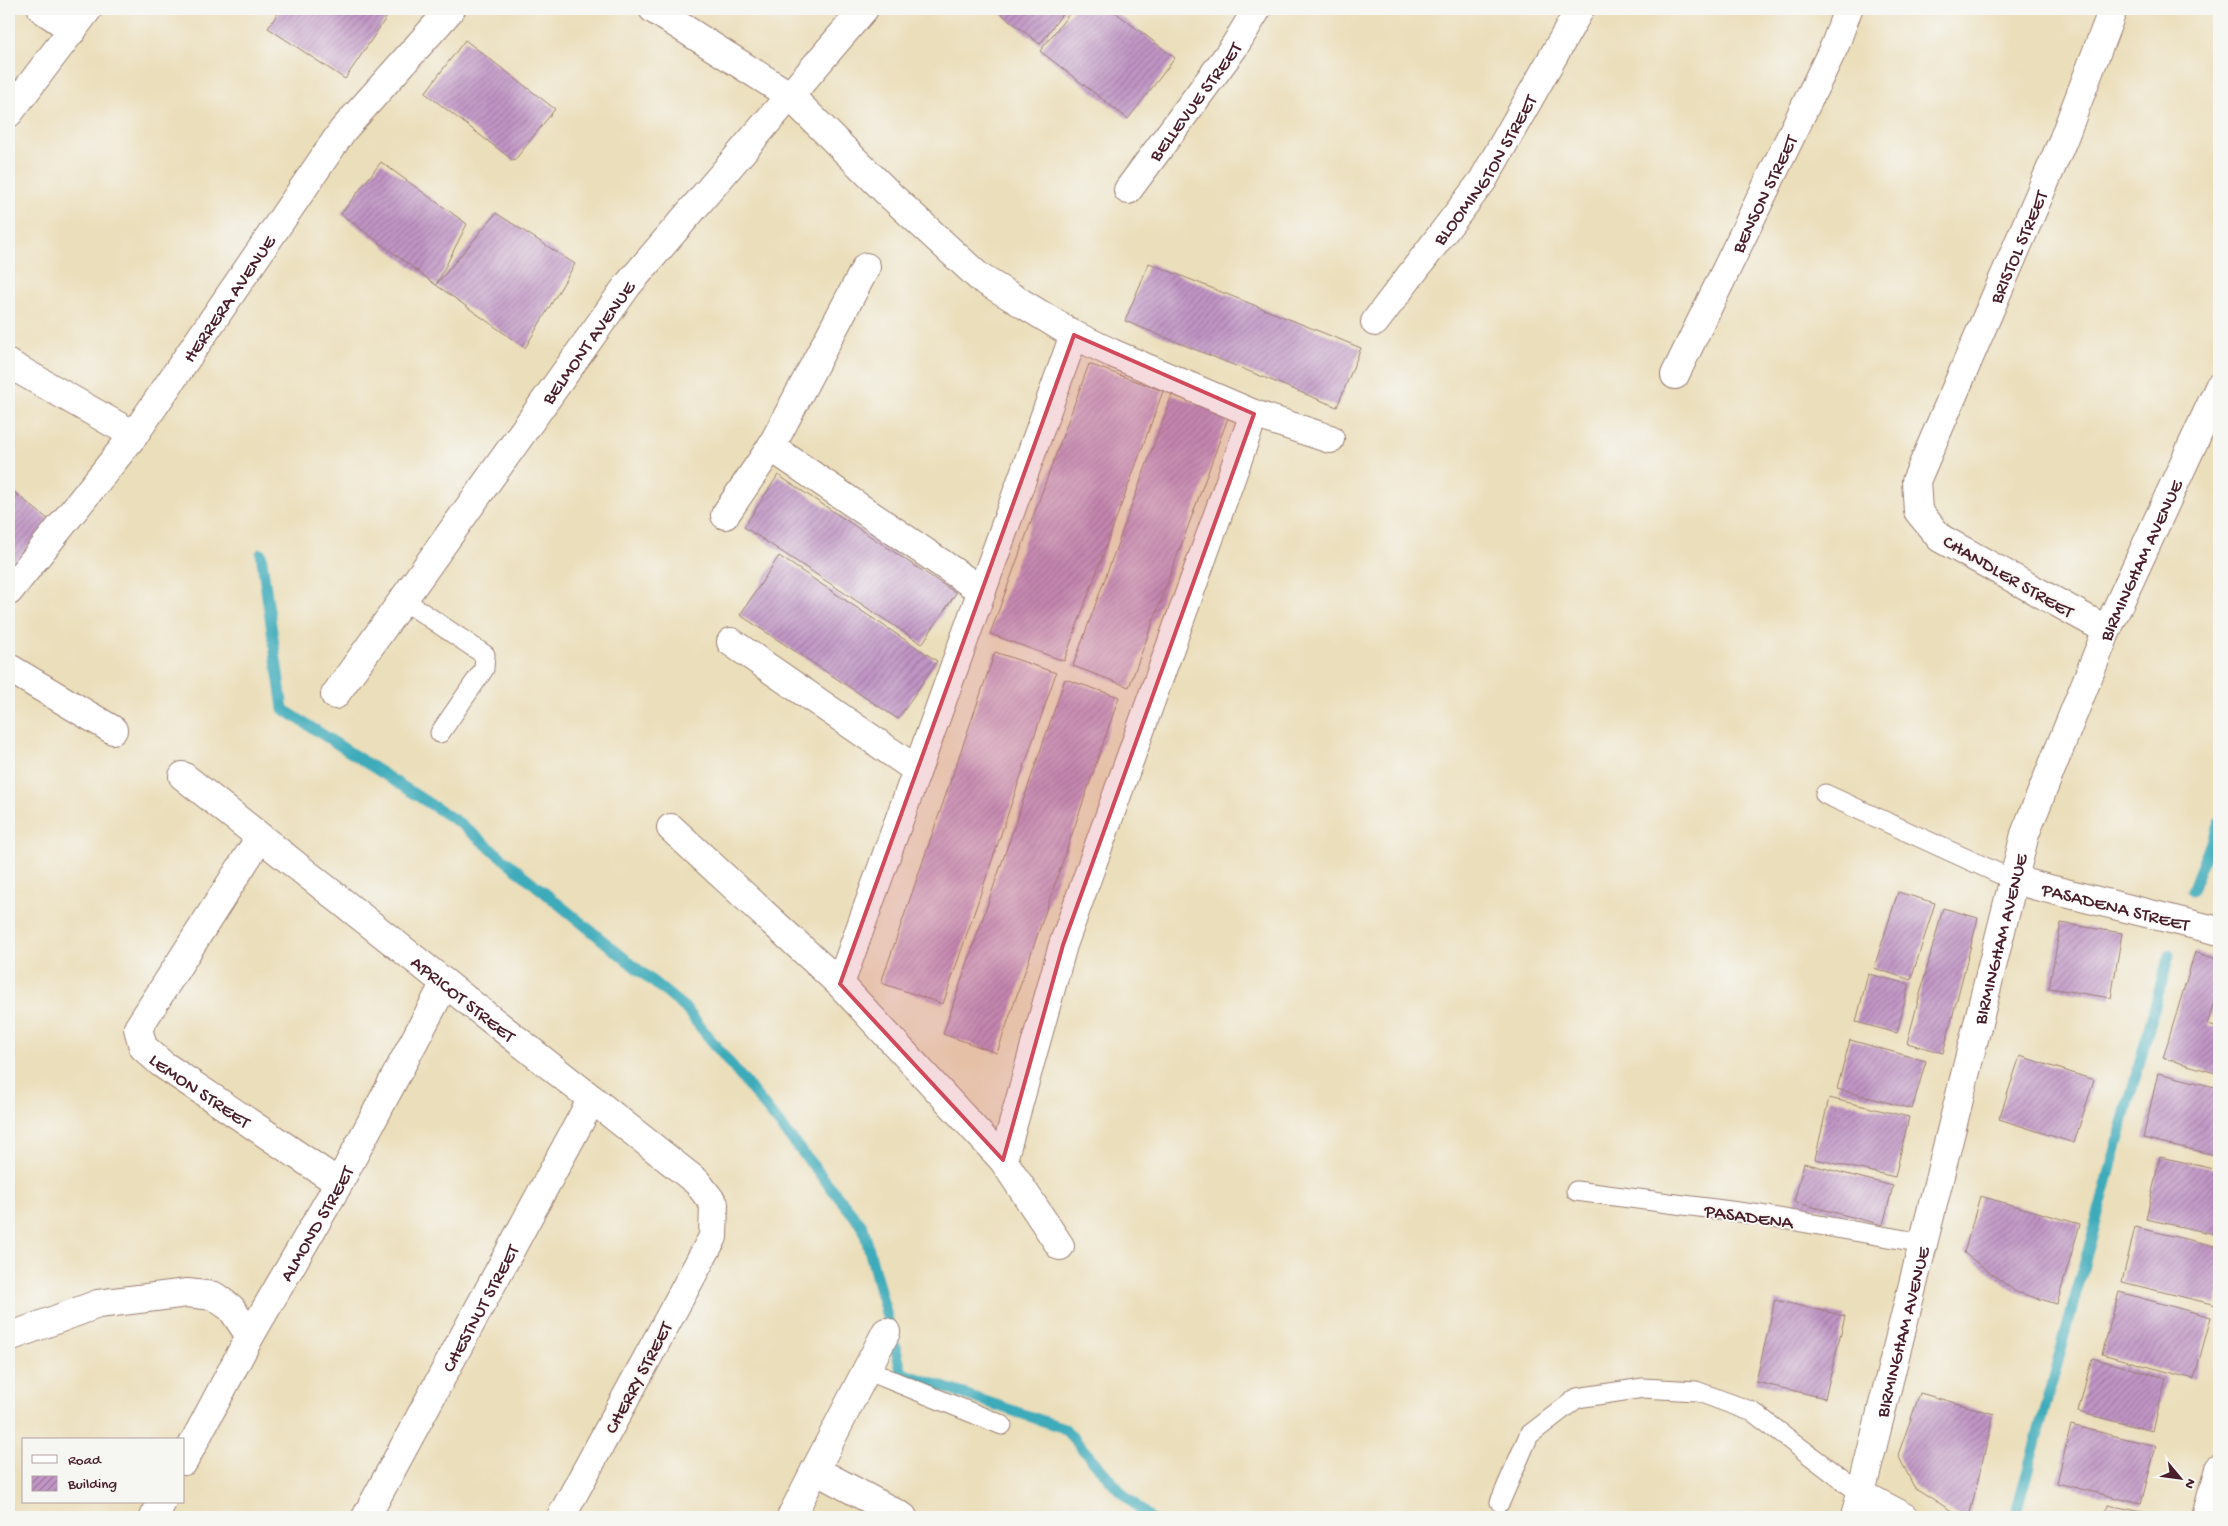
<svg xmlns="http://www.w3.org/2000/svg" width="2228" height="1526" viewBox="0 0 2228 1526" font-family="'Gochi Hand',sans-serif">
<style>
.lines{fill:none;stroke-linecap:round;stroke-linejoin:round}
.stream{stroke:#3cabba;stroke-width:11}
.building{fill:url(#building-hatch)}
.lane-casing{stroke:#9a7e72;stroke-width:21}
.street-casing{stroke:#9a7e72;stroke-width:30}
.lane{stroke:#fff;stroke-width:19}
.street{stroke:#fff;stroke-width:28}
.marked{fill:#d1495b;fill-opacity:0.2;stroke:#d1495b;stroke-width:4;stroke-linejoin:round}
.labels{text-anchor:middle;stroke-width:4;stroke-linejoin:round;paint-order:stroke}
.street-label{font-size:19px;fill:#4a1f2b;stroke:#f6f6f2}
</style>
<defs>
<pattern id="building-hatch" width="6" height="6" patternUnits="userSpaceOnUse" patternTransform="scale(1.25)"><rect width="6" height="6" fill="#c095c5"/><path d="M-1 1l2-2M0 6l6-6M5 7l2-2" fill="none" stroke="#9e79a0"/></pattern>
</defs>
<rect width="100%" height="100%" fill="#f6f6f2"/>
<filter id="ink" filterUnits="userSpaceOnUse"><feTurbulence type="fractalNoise" baseFrequency=".02" numOctaves="2"/><feDisplacementMap in="SourceGraphic" scale="10" xChannelSelector="R" yChannelSelector="G"/><feConvolveMatrix kernelMatrix="1 2 1 2 8 2 1 2 1" color-interpolation-filters="sRGB"/></filter>
<filter id="wash" filterUnits="userSpaceOnUse"><feTurbulence type="fractalNoise" baseFrequency=".0096" numOctaves="4" result="noise"/><feDisplacementMap in="SourceGraphic" scale="20" xChannelSelector="R" yChannelSelector="G"/><feGaussianBlur stdDeviation="1.12" result="paint"/><feColorMatrix in="noise" values="0 0 0 0 0 0 0 0 0 0 0 0 0 0 0 0 0 1.4 0 .05"/><feComposite in="paint" operator="in"/></filter>
<g filter="url(#wash)">
<rect width="100%" height="100%" fill="#ebdeba"/>
<g class="lines">
<g class="stream">
<path d="M261,554l22,155 178,115 224,184 178,219 39,146 162,55 58,65 27,24"/>
<path d="M2192,890l27,-68"/>
<path d="M2015,1517l154,-562"/>
</g>
</g>
<g id="blocks">
<g class="building">
<path d="M281,9h111l-47,70 -77,-51z"/>
<path d="M995,9h71l-26,35z"/>
<path d="M1073,9h38l64,49 -47,61 -88,-68z"/>
<path d="M465,40l90,69 -41,52 -89,-68z"/>
<path d="M381,162l86,62 -31,61 -95,-71z"/>
<path d="M496,213l79,51 -50,84 -89,-63z"/>
<path d="M1149,263l212,85 -24,59 -212,-86z"/>
<path d="M1089,364l74,27 -99,270 -74,-27z"/>
<path d="M1172,395l57,20 -100,272 -56,-21z"/>
<path d="M778,475l178,118 -34,51 -178,-117z"/>
<path d="M9,488l40,32 -40,52z"/>
<path d="M779,556l158,105 -39,58 -158,-104z"/>
<path d="M995,652l61,21 -113,331 -62,-21z"/>
<path d="M1065,679l54,18 -122,356 -54,-19z"/>
<path d="M1898,892l37,11 -24,77 -37,-12z"/>
<path d="M1943,908l35,10 -35,135 -36,-10z"/>
<path d="M2061,923l61,10 -11,65 -62,-10z"/>
<path d="M2195,952l24,8v28l-11,37 11,3v46l-56,-16z"/>
<path d="M1868,974l41,10 -12,49 -41,-11z"/>
<path d="M1850,1040l76,21 -14,48 -75,-20z"/>
<path d="M2020,1056l74,24 -20,63 -75,-24z"/>
<path d="M2158,1073l61,15v68l-76,-18z"/>
<path d="M1829,1098l80,19 -14,60 -80,-18z"/>
<path d="M2160,1157l59,13v65l-73,-16z"/>
<path d="M1804,1163l89,23 -10,39 -89,-23z"/>
<path d="M1980,1196l100,28 -23,80 -41,-12 -52,-39z"/>
<path d="M2135,1227l84,20v45l-3,13 -94,-23z"/>
<path d="M2119,1292l92,25 -17,62 -92,-25z"/>
<path d="M1775,1300l70,16 -20,82 -69,-16z"/>
<path d="M2092,1358l74,20 -13,53 -75,-19z"/>
<path d="M1920,1393l74,21 -25,103h-8l-47,-30 -16,-32z"/>
<path d="M2071,1425l85,21 -15,58 -84,-21z"/>
<path d="M2108,1505l54,11v1h-57z"/>
</g>
</g>
</g>
<g filter="url(#ink)">
<use href="#blocks" fill-opacity="0" stroke="#9a7e72" stroke-width="1"/>
<g class="lines">
<defs>
<g id="lane">
<path d="M402,599l83,56 -1,14 -44,64"/>
<path d="M1825,794l188,86"/>
<path d="M1576,1191l185,24 162,28"/>
<path d="M866,1370l136,55"/>
<path d="M1500,1502l29,-67 48,-37 66,-10 53,3 57,21 108,82"/>
</g>
<g id="street">
<path d="M42,9l31,21"/>
<path d="M653,9l136,86 102,101 88,81 95,58 38,18 142,61 76,25"/>
<path d="M9,113l79,-104"/>
<path id="s1" d="M1128,190l106,-143 23,-38"/>
<path id="s2" d="M1375,322l108,-142 97,-171"/>
<path d="M9,364l125,71"/>
<path id="s3" d="M1675,375l160,-330 13,-36"/>
<path d="M771,447l211,144"/>
<path d="M725,515l46,-68 95,-180"/>
<path id="s4" d="M9,591l125,-156 209,-305 108,-121"/>
<path id="s5" d="M2107,630l-167,-92 -22,-27 -2,-30 147,-341 50,-131"/>
<path d="M731,642l186,128"/>
<path d="M9,668l104,62"/>
<path id="s6" d="M335,695l292,-409 237,-277"/>
<path id="s7" d="M183,776l514,406 17,22 -1,33 -152,280"/>
<path d="M671,828l169,156 163,176 57,86"/>
<path id="s8" d="M259,839l-121,189 5,19 19,17 177,119"/>
<path id="s9" d="M2013,880l206,51"/>
<path d="M840,984l234,-649"/>
<path d="M1003,1160l60,-215 191,-531"/>
<path d="M9,1337l89,-33 89,-11 27,3 17,12 19,28"/>
<path id="s10" d="M184,1461l66,-125 89,-153 106,-200"/>
<path d="M815,1470l88,47"/>
<path d="M1861,1494l44,23"/>
<path d="M154,1517l8,-15"/>
<path id="s11" d="M366,1517l226,-418"/>
<path d="M791,1517l95,-185"/>
<path id="s12" d="M1855,1517l170,-683 82,-204 112,-243"/>
<path d="M2206,1517l13,-48"/>
</g>
</defs>
<use href="#lane" class="lane-casing"/>
<use href="#street" class="street-casing"/>
<use href="#lane" class="lane"/>
<use href="#street" class="street"/>
</g>
</g>
<path class="marked" d="M1074,335l180,79 -191,531 -60,215 -163,-176z"/>
<g class="labels">
<g class="street-label">
<text dy="7" stroke="none"><textPath href="#s1" startOffset="111">BELLEVUE STREET</textPath></text>
<text dy="7" stroke="none"><textPath href="#s2" startOffset="188">BLOOMINGTON STREET</textPath></text>
<text dy="7" stroke="none"><textPath href="#s3" startOffset="202">BENSON STREET</textPath></text>
<text dy="7" stroke="none"><textPath href="#s5" startOffset="511">BRISTOL STREET</textPath></text>
<text dy="7" stroke="none"><textPath href="#s4" startOffset="366">HERRERA AVENUE</textPath></text>
<text dy="7" stroke="none"><textPath href="#s6" startOffset="434">BELMONT AVENUE</textPath></text>
<text dy="7" stroke="none"><textPath href="#s12" startOffset="1001">BIRMINGHAM AVENUE</textPath></text>
<text transform="translate(2009 575) rotate(30)" y="7">CHANDLER STREET</text>
<text dy="7" stroke="none"><textPath href="#s9" startOffset="106">PASADENA STREET</textPath></text>
<text dy="7" stroke="none"><textPath href="#s12" startOffset="596">BIRMINGHAM AVENUE</textPath></text>
<text dy="7" stroke="none"><textPath href="#s7" startOffset="358">APRICOT STREET</textPath></text>
<text dy="7" stroke="none"><textPath href="#s8" startOffset="316">LEMON STREET</textPath></text>
<text transform="translate(1749 1215) rotate(8)" y="7">PASADENA</text>
<text dy="7" stroke="none"><textPath href="#s10" startOffset="272">ALMOND STREET</textPath></text>
<text dy="7" stroke="none"><textPath href="#s11" startOffset="238">CHESTNUT STREET</textPath></text>
<text dy="7" stroke="none"><textPath href="#s12" startOffset="191">BIRMINGHAM AVENUE</textPath></text>
<text transform="translate(637 1377) rotate(-62)" y="7">CHERRY STREET</text>
</g>
</g>
<rect width="2228" height="1526" fill="none" stroke="#f6f6f2" stroke-width="30"/>
<rect x="22" y="1438" width="162" height="65" fill="#f6f6f2" stroke="#b1a0a2"/>
<rect x="32" y="1455" width="25" height="8" fill="#ffffff" stroke="#b1a0a2"/>
<text x="68" y="1464" font-size="15" fill="#4a1f2b">Road</text>
<rect x="32" y="1476" width="25" height="15" fill="url(#building-hatch)" stroke="#b1a0a2"/>
<text x="68" y="1488" font-size="15" fill="#4a1f2b">Building</text>
<g transform="translate(2180 1478) rotate(119)" stroke="#f6f6f2" stroke-width="4" paint-order="stroke">
<path d="M0-4L9 19L0 12L-9 19Z" fill="#4a1f2b"/>
<text y="-8" font-size="14" font-weight="bold" text-anchor="middle" fill="#4a1f2b">N</text>
</g>
</svg>
